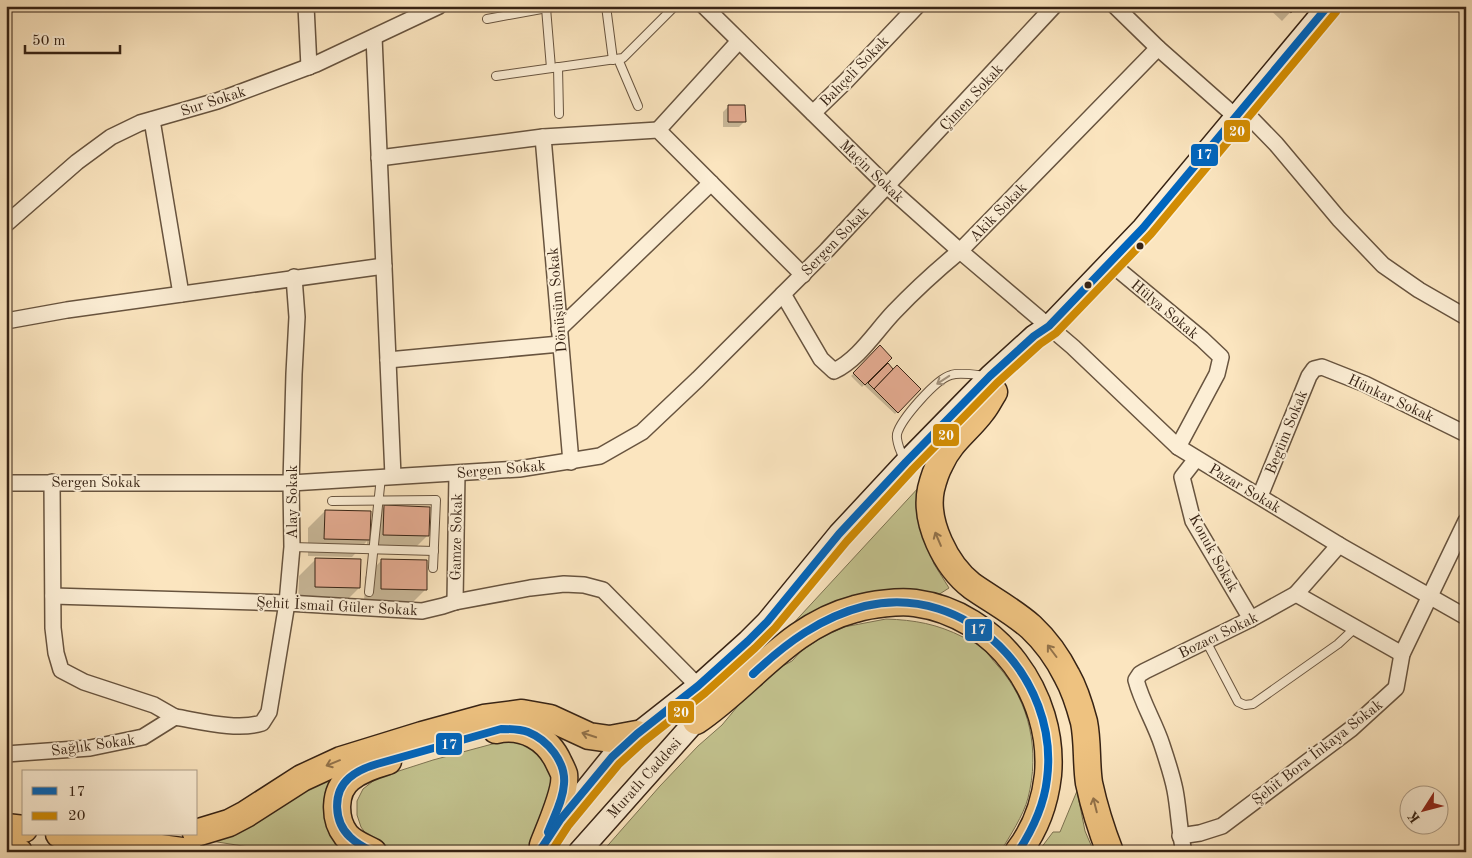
<svg xmlns="http://www.w3.org/2000/svg" width="1472" height="858" viewBox="0 0 1472 858" font-family="'Old Standard TT',serif">
<style>
.green{fill:#c3c38f;stroke:#7d7352}
.shadow{fill:#0003}
.building{fill:#e4ab91;stroke:#372314}
.lines{fill:none;stroke-linecap:round;stroke-linejoin:round}
.service-casing{stroke:#68543f;stroke-width:10}
.minor-casing{stroke:#68543f;stroke-width:18}
.secondary-casing{stroke:#372314;stroke-width:24}
.trunk-casing{stroke:#372314;stroke-width:29}
.service{stroke:#fceed5;stroke-width:8}
.minor{stroke:#fceed5;stroke-width:15}
.secondary{stroke:#fceed5;stroke-width:21}
.trunk{stroke:#eec280;stroke-width:26}
.bus-1-casing{stroke:#fceed5;stroke-width:11}
.bus-2-casing{stroke:#fceed5;stroke-width:11}
.bus-1{stroke:#0065bd;stroke-width:8}
.bus-2{stroke:#d18c04;stroke-width:8}
.oneway{stroke:#a3937e}
.oneway2{stroke:#92724a}
.bus-dot{fill:#372314;stroke:#fceed5;stroke-width:2}
.labels{text-anchor:middle;stroke-width:4;stroke-linejoin:round;paint-order:stroke}
.street-label{font-size:15px;fill:#372314;stroke:#fceed5}
.line-badge{stroke:#fceed5;stroke-width:2}
.badge-label{font-size:14px;text-anchor:middle;font-weight:bold;fill:#fff}
</style>
<rect width="100%" height="100%" fill="#fbe5bf"/>
<filter id="stains"><feTurbulence type="fractalNoise" baseFrequency=".004" numOctaves="4"/><feColorMatrix values="0 0 0 0 .2 0 0 0 0 .09 0 0 0 0 .02 0 0 0 .5 -.17"/></filter>
<radialGradient id="worn" r=".72"><stop offset=".6" stop-color="#630" stop-opacity="0"/><stop offset="1" stop-color="#630" stop-opacity=".3"/></radialGradient>
<g class="green">
<path d="M920,486l6,56 8,22 15,24 -11,7 -1,7 -148,26z"/>
<path d="M886,619c29,1 51,5 77,18 5,3 12,6 17,9 7,5 12,14 18,20 32,36 42,85 30,132 -4,16 -19,40 -28,54h-398l58,-66 38,-40 24,-21 30,-36 23,-19 17,-9 9,-10 20,-13 23,-11z"/>
<path d="M511,739l26,8 18,23 -15,55 -15,27h-118l-27,-8 -14,-10 -5,-7 -4,-12v-14l6,-12 14,-11 56,-18z"/>
<path d="M347,762l6,90h-72l-70,-11z"/>
<path d="M1077,791l8,40 9,21h-56l15,-20h7z"/>
</g>
<g class="shadow">
<path d="M1266,6h30l-14,15z"/>
<path d="M728,107l17,14 -6,6h-16v-15z"/>
<path d="M880,347l6,16 7,7 27,19 -25,25 -31,-29 -2,2 -11,-11z"/>
<path d="M384,507l44,28 -17,17 -44,-1v-10l-15,16 -44,-1v-28l17,-17 44,11z"/>
<path d="M316,559l43,29 -17,17 -44,-1 1,-28z"/>
<path d="M382,560l44,29 -17,17 -45,-1 1,-28z"/>
</g>
<g class="building">
<path d="M1283,6h14l-6,7z"/>
<path d="M728,105h17l1,17h-18z"/>
<path d="M880,345l12,13 -27,27 -12,-12z"/>
<path d="M888,363l5,6 -19,20 -6,-6z"/>
<path d="M897,365l24,24 -23,24 -24,-24z"/>
<path d="M384,505l46,2 -1,29 -46,-1z"/>
<path d="M325,510l46,1 -1,29 -46,-1z"/>
<path d="M315,558l46,1 -1,29 -45,-1z"/>
<path d="M381,559l46,1v30l-46,-1z"/>
</g>
<g class="lines">
<defs>
<g id="service">
<path d="M606,6l7,54"/>
<path d="M546,8l5,60"/>
<path d="M487,19l71,-13"/>
<path d="M618,59l20,47"/>
<path d="M558,67l1,47"/>
<path d="M496,76l127,-18 52,-52"/>
<path d="M905,460c-4,-6 -9,-19 -8,-26 4,-15 39,-55 54,-59 9,-3 25,0 35,1"/>
<path d="M332,501l104,-1 -3,68"/>
<path d="M292,547l142,4"/>
<path d="M369,592l12,-115"/>
<path d="M1206,641l32,61 7,3 8,-1 85,-60 17,-16"/>
</g>
<g id="minor">
<path d="M306,6l3,61"/>
<path d="M704,6l183,180 73,65 113,96 105,100 161,98 127,72"/>
<path d="M1115,6l43,42 77,68"/>
<path d="M374,37l19,439"/>
<path d="M1241,108l35,36 63,75 44,46 36,25 47,27"/>
<path d="M813,113l33,-32 71,-75"/>
<path d="M152,120l29,174"/>
<path d="M658,130l81,-89"/>
<path d="M543,137l28,325"/>
<path d="M379,158l164,-21 115,-7 145,145"/>
<path d="M6,224l71,-62 34,-25 29,-14 77,-22 99,-37 123,-58"/>
<path d="M1109,262l93,77 19,18 -4,17 -39,73"/>
<path d="M783,294l38,65 13,12c25,-12 41,-39 60,-59 21,-22 43,-42 66,-61l198,-203"/>
<path d="M6,321l61,-11 317,-44"/>
<path d="M559,329l152,-146"/>
<path d="M388,360l172,-16"/>
<path d="M1196,459l-14,18 11,44 58,98"/>
<path d="M52,482l1,146 3,25 5,17 23,12 70,23 21,12"/>
<path d="M6,483h285l228,-14 81,-13 42,-24 56,-53 129,-129 227,-244"/>
<path d="M1260,496l49,-120 5,-7 8,-2 43,17 101,50"/>
<path d="M1296,594l106,60"/>
<path d="M53,596l234,7 135,8 21,-5 12,-4 75,-14 34,-4 20,1 19,5 95,96"/>
<path d="M455,602l2,-129"/>
<path d="M6,754l84,-6 53,-11 32,-20c25,4 62,14 87,6l7,-11 18,-109 5,-56 -1,-64 3,-109 3,-57 -3,-40"/>
<path d="M1180,836l20,-3 22,-7 129,-97 45,-41 6,-34 64,-133"/>
<path d="M1184,852c-5,-21 -5,-41 -9,-62 -3,-15 -8,-30 -13,-45 -7,-22 -20,-42 -26,-65l4,-6 5,-3 106,-52 45,-25 43,-49"/>
</g>
<g id="secondary">
<path d="M554,829l58,-72 25,-23 61,-48 50,-45 19,-19 72,-88 67,-72 84,-86 44,-40 15,-10 94,-98 185,-222"/>
<path d="M579,852l128,-144"/>
</g>
<g id="trunk">
<path d="M994,392c-4,6 -7,13 -12,19 -14,19 -32,30 -42,53 -4,7 -7,17 -9,25 -7,33 15,77 41,97 20,14 41,25 59,41 15,14 27,31 36,49 8,14 13,31 17,46 4,20 2,41 5,61 5,23 12,46 21,69"/>
<path d="M696,721c55,-37 93,-95 159,-112 17,-5 44,-8 60,-6 82,11 140,92 133,172 -3,27 -13,55 -30,77"/>
<path d="M496,730c27,-6 52,8 63,33 2,4 4,8 5,11 3,16 -15,55 -21,71"/>
<path d="M6,827l18,2"/>
<path d="M196,833l33,-10 17,-9 56,-36 39,-18 81,-25 62,-17 38,-5 28,5 39,18 21,3 27,-5"/>
<path d="M59,834l130,18"/>
<path d="M6,850l13,2"/>
<path d="M373,852c-9,-5 -21,-9 -27,-17 -12,-15 -13,-44 4,-57 11,-9 25,-13 38,-17"/>
</g>
</defs>
<use href="#service" class="service-casing"/>
<use href="#minor" class="minor-casing"/>
<use href="#secondary" class="secondary-casing"/>
<use href="#trunk" class="trunk-casing"/>
<use href="#service" class="service"/>
<use href="#minor" class="minor"/>
<use href="#secondary" class="secondary"/>
<use href="#trunk" class="trunk"/>
<defs>
<g id="bus-1">
<path d="M753,674c33,-31 68,-57 112,-68 102,-24 195,72 182,173 -3,27 -14,50 -29,73"/>
<path d="M373,852c-8,-4 -17,-9 -23,-15 -16,-15 -18,-44 -1,-59 8,-7 18,-11 28,-14l124,-35c9,0 19,0 27,3 20,8 38,30 36,52 -1,17 -10,32 -16,48"/>
<path d="M539,852l21,-32 52,-63 25,-23 61,-48 50,-45 19,-19 72,-88 67,-72 84,-86 44,-40 15,-10 94,-98 185,-222"/>
</g>
<path id="bus-2" d="M551,852l17,-26 51,-62 24,-22 62,-49 50,-45 20,-20 72,-87 66,-72 84,-86 43,-39 16,-11 95,-99 185,-222"/>
</defs>
<use href="#bus-1" class="bus-1-casing"/>
<use href="#bus-2" class="bus-2-casing"/>
<use href="#bus-1" class="bus-1"/>
<use href="#bus-2" class="bus-2"/>
</g>
<defs><path id="oneway-shaft" d="M-6 0H5M1.5-3L5.5 0L1.5 3" fill="none" stroke-width="1.6" stroke-linecap="round" stroke-linejoin="round" transform="scale(1.25)"/></defs>
<use class="oneway" href="#oneway-shaft" transform="translate(943 380) rotate(147)"/>
<g class="oneway2">
<use href="#oneway-shaft" transform="translate(938 539) rotate(-113)"/>
<use href="#oneway-shaft" transform="translate(1052 651) rotate(-127)"/>
<use href="#oneway-shaft" transform="translate(589 735) rotate(-162)"/>
<use href="#oneway-shaft" transform="translate(333 763) rotate(158)"/>
<use href="#oneway-shaft" transform="translate(1095 805) rotate(-104)"/>
</g>
<g class="bus-dot">
<circle cx="1140" cy="246" r="4.5"/>
<circle cx="1088" cy="285" r="4.5"/>
</g>
<g class="labels">
<g class="street-label">
<text transform="translate(854 71) rotate(-46)" y="5">Bahçeli Sokak</text>
<text transform="translate(971 97) rotate(-47)" y="5">Çimen Sokak</text>
<text transform="translate(213 101) rotate(-18)" y="5">Sur Sokak</text>
<text transform="translate(872 171) rotate(44)" y="5">Maçin Sokak</text>
<text transform="translate(998 212) rotate(-46)" y="5">Akik Sokak</text>
<text transform="translate(835 241) rotate(-46)" y="5">Sergen Sokak</text>
<text transform="translate(557 300) rotate(-95)" y="5">Dönüşüm Sokak</text>
<text transform="translate(1165 309) rotate(40)" y="5">Hülya Sokak</text>
<text transform="translate(1391 398) rotate(25)" y="5">Hünkar Sokak</text>
<text transform="translate(1286 432) rotate(-68)" y="5">Begüm Sokak</text>
<text transform="translate(501 469) rotate(-5)" y="5">Sergen Sokak</text>
<text x="96" y="487">Sergen Sokak</text>
<text transform="translate(1245 488) rotate(31)" y="5">Pazar Sokak</text>
<text transform="translate(292 502) rotate(-90)" y="5">Alay Sokak</text>
<text transform="translate(456 537) rotate(-89)" y="5">Gamze Sokak</text>
<text transform="translate(1214 553) rotate(61)" y="5">Konuk Sokak</text>
<text transform="translate(337 606) rotate(3)" y="5">Şehit İsmail Güler Sokak</text>
<text transform="translate(1218 635) rotate(-26)" y="5">Bozacı Sokak</text>
<text transform="translate(93 745) rotate(-8)" y="5">Sağlık Sokak</text>
<text transform="translate(1317 752) rotate(-38)" y="5">Şehit Bora İnkaya Sokak</text>
<text transform="translate(644 778) rotate(-48)" y="5">Muratlı Caddesi</text>
</g>
</g>
<g class="line-badge">
<rect x="1223" y="119" width="28" height="24" rx="5" fill="#d18c04"/>
<rect x="1190" y="143" width="29" height="24" rx="5" fill="#0065bd"/>
<rect x="932" y="423" width="28" height="24" rx="5" fill="#d18c04"/>
<rect x="964" y="618" width="29" height="24" rx="5" fill="#0065bd"/>
<rect x="667" y="700" width="28" height="24" rx="5" fill="#d18c04"/>
<rect x="435" y="732" width="28" height="24" rx="5" fill="#0065bd"/>
</g>
<g class="badge-label">
<text x="1237" y="136">20</text>
<text x="1204" y="159">17</text>
<text x="946" y="440">20</text>
<text x="978" y="634">17</text>
<text x="681" y="717">20</text>
<text x="449" y="749">17</text>
</g>
<rect width="1472" height="858" fill="none" stroke="#fbe5bf" stroke-width="25"/>
<rect x="8" y="8" width="1457" height="843" fill="none" stroke="#372314" stroke-width="2.5"/>
<rect x="12" y="12" width="1447" height="833" fill="none" stroke="#372314"/>
<rect x="22" y="770" width="175" height="65" fill="#fceed5" stroke="#ad9d88"/>
<rect x="32" y="787" width="25" height="8" fill="#0065bd" stroke="#ad9d88"/>
<text x="68" y="796" font-size="15" fill="#372314">17</text>
<rect x="32" y="812" width="25" height="8" fill="#d18c04" stroke="#ad9d88"/>
<text x="68" y="820" font-size="15" fill="#372314">20</text>
<g transform="translate(1424 810) rotate(234)"><circle r="24" fill="#fceed5" stroke="#ad9d88"/>
<path d="M0-4L9 19L0 12L-9 19Z" fill="#8f2418"/>
<text y="-8" font-size="14" font-weight="bold" text-anchor="middle" fill="#372314">K</text>
</g>
<path d="M25 45v8h95v-8" fill="none" stroke="#372314" stroke-width="2.5"/>
<text x="32" y="45" font-size="15" fill="#372314" stroke="#fceed5" stroke-width="4" paint-order="stroke">50 m</text>
<rect width="100%" height="100%" filter="url(#stains)"/>
<rect width="100%" height="100%" fill="url(#worn)"/>
</svg>
